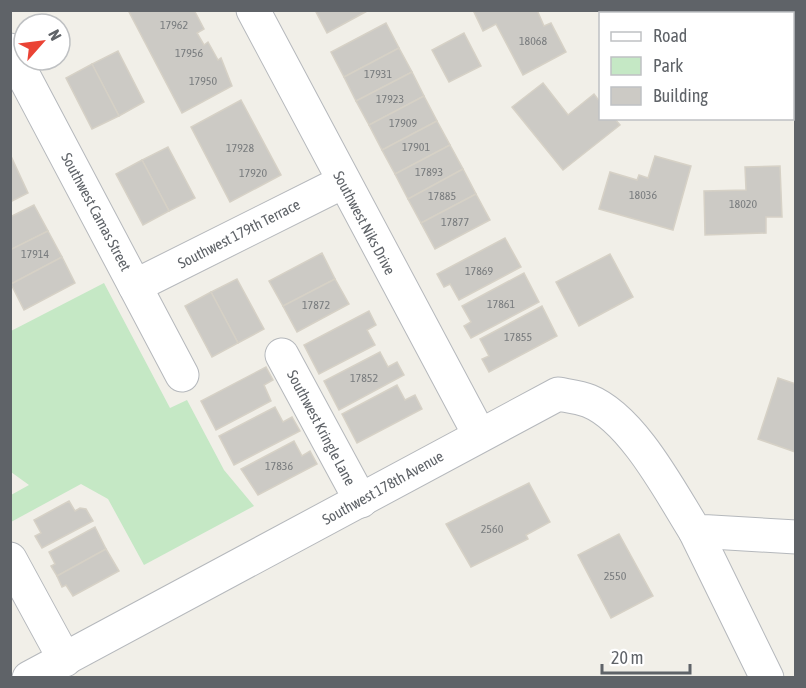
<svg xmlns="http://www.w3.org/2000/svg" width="806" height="688" viewBox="0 0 806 688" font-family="'Asap Condensed',sans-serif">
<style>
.green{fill:#c5e8c5}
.building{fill:#cccac5;stroke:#d6d1c6;stroke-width:1.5}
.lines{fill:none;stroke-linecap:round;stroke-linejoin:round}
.minor-casing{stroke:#b5b8bc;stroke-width:35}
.minor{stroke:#fff;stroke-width:33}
.labels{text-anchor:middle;stroke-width:5;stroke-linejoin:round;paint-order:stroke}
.number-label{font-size:12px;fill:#7a7d7f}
.street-label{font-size:15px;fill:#5f6368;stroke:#fff}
</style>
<rect width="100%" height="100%" fill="#f1efe8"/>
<path class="green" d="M104,283l66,125 17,-8 37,70 30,36 -110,59 -36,-66 -27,-15 -70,38v-27l18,-10 -18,-13v-141z"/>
<g class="building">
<path d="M128,10h66l10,19 -7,4 7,12 4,-3 10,18 3,-2 11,28 -50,27z"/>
<path d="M315,10h54l-42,23z"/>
<path d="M473,10h64l7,16 7,-3 15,29 -43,23 -27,-51 -13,7z"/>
<path d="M707,10h75l-6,4h-67z"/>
<path d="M386,23l13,25 -55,29 -13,-25z"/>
<path d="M464,33l17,33 -32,16 -17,-32z"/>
<path d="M399,48l13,24 -56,29 -12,-24z"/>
<path d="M118,51l26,51 -25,14 -27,-52z"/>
<path d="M92,64l27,52 -27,13 -26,-51z"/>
<path d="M412,72l12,24 -55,29 -13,-24z"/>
<path d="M543,83l25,32 26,-21 6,8v16h14l6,7 -57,45 -51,-63z"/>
<path d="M424,96l13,25 -55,29 -13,-25z"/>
<path d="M241,100l40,75 -51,27 -39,-75z"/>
<path d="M437,121l13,24 -55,29 -13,-24z"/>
<path d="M450,145l13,24 -55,30 -13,-25z"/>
<path d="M168,147l27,51 -26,13 -27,-51z"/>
<path d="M10,154l18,39 -18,9z"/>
<path d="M655,156l36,10 -18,64 -74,-21 11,-37 27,8 2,-5 9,3z"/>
<path d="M142,160l27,51 -26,14 -27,-51z"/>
<path d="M780,166l2,51h-16v16l-61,2 -1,-44 42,-1 -1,-23z"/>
<path d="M463,169l13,25 -55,29 -13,-24z"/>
<path d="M476,194l14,26 -55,29 -14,-26z"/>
<path d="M34,205l14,26 -38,19v-33z"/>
<path d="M48,231l14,26 -51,27 -1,-34z"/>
<path d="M505,238l16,29 -62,33 -9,-16 -6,3 -7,-13z"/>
<path d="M322,253l13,26 -52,27 -14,-25z"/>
<path d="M610,254l23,43 -54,29 -23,-44z"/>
<path d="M62,257l13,26 -51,27 -13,-26z"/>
<path d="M524,273l15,29 -68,36 -7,-12 7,-4 -9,-16z"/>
<path d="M237,279l27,50 -26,14 -27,-51z"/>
<path d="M335,279l14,25 -52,28 -14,-26z"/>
<path d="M211,292l27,51 -26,14 -27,-51z"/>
<path d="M542,306l15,30 -68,36 -7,-13 7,-3 -9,-17z"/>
<path d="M369,311l7,14 -9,5 8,15 -56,29 -15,-29z"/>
<path d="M380,352l8,15 9,-5 7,13 -65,35 -15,-29z"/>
<path d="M266,367l7,13 -9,5 7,16 -55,29 -15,-29z"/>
<path d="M778,378l18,6 -1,68 -37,-13z"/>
<path d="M397,385l8,15 10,-5 7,14 -65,34 -15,-29z"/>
<path d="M275,407l8,15 9,-5 8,14 -66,34 -15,-29z"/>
<path d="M294,441l8,15 8,-5 7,13 -59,31 -17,-26z"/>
<path d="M529,483l21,39 -24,13 2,4 -57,28 -25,-43z"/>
<path d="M69,501l6,10 5,-3 6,1 7,12 -51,27 -7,-12 6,-3 -7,-13z"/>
<path d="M95,527l11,22 -49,27 -6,-10 4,-2 -6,-12z"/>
<path d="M619,534l34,62 -42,22 -33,-63z"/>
<path d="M106,549l13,22 -46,25 -7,-11 -4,2 -5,-11z"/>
</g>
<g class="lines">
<defs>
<g id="minor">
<path d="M253,10l226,424"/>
<path d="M618,10l1,4"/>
<path d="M10,50l172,325"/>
<path d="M792,77l4,-2"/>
<path d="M135,286l208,-104"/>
<path d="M282,355l79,146"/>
<path d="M695,531l72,147"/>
<path d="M10,559l55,101"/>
<path d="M29,678l529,-284c10,2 21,3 31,7 44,18 82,92 106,130l101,6"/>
</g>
</defs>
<use href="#minor" class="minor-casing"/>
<use href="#minor" class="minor"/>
</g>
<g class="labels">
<g class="number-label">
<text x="174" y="29">17962</text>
<text x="533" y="45">18068</text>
<text x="189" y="57">17956</text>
<text x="378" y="78">17931</text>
<text x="203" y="85">17950</text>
<text x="390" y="103">17923</text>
<text x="403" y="127">17909</text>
<text x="416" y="151">17901</text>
<text x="240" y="152">17928</text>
<text x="429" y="176">17893</text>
<text x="253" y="177">17920</text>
<text x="643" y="199">18036</text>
<text x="442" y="200">17885</text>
<text x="743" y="208">18020</text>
<text x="455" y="226">17877</text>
<text x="35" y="258">17914</text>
<text x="479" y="275">17869</text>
<text x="501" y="308">17861</text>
<text x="316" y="309">17872</text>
<text x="518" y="341">17855</text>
<text x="364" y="382">17852</text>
<text x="279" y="470">17836</text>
<text x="492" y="533">2560</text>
<text x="615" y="580">2550</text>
</g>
<g class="street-label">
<text transform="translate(96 212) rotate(62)" y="5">Southwest Camas Street</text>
<text transform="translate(364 223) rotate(62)" y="5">Southwest Niks Drive</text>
<text transform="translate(239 234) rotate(-27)" y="5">Southwest 179th Terrace</text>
<text transform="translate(321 428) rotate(62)" y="5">Southwest Kringle Lane</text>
<text transform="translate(383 488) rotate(-29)" y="5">Southwest 178th Avenue</text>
</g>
</g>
<rect width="806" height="688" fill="none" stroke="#5f6368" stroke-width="24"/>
<rect x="599" y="12" width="195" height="108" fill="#ffffff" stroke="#bfc1c3" stroke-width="1.5"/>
<rect x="611" y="32" width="30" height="9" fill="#ffffff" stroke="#bfc1c3" stroke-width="1.5"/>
<text x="653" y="42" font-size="18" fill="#5f6368">Road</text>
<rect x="611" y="57" width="30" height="18" fill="#c5e8c5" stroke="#bfc1c3" stroke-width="1.5"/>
<text x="653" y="72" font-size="18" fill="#5f6368">Park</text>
<rect x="611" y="87" width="30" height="18" fill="#cccac5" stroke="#bfc1c3" stroke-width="1.5"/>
<text x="653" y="102" font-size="18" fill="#5f6368">Building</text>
<g transform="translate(42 42) rotate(62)"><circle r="28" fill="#ffffff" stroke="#bfc1c3" stroke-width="1.5"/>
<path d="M0-4.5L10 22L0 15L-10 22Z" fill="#ea4335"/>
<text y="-9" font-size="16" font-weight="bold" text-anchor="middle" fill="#5f6368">N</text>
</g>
<path d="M602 664v9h88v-9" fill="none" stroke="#5f6368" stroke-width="3"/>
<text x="611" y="664" font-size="18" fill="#5f6368" stroke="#ffffff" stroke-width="4.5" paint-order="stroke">20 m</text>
</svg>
